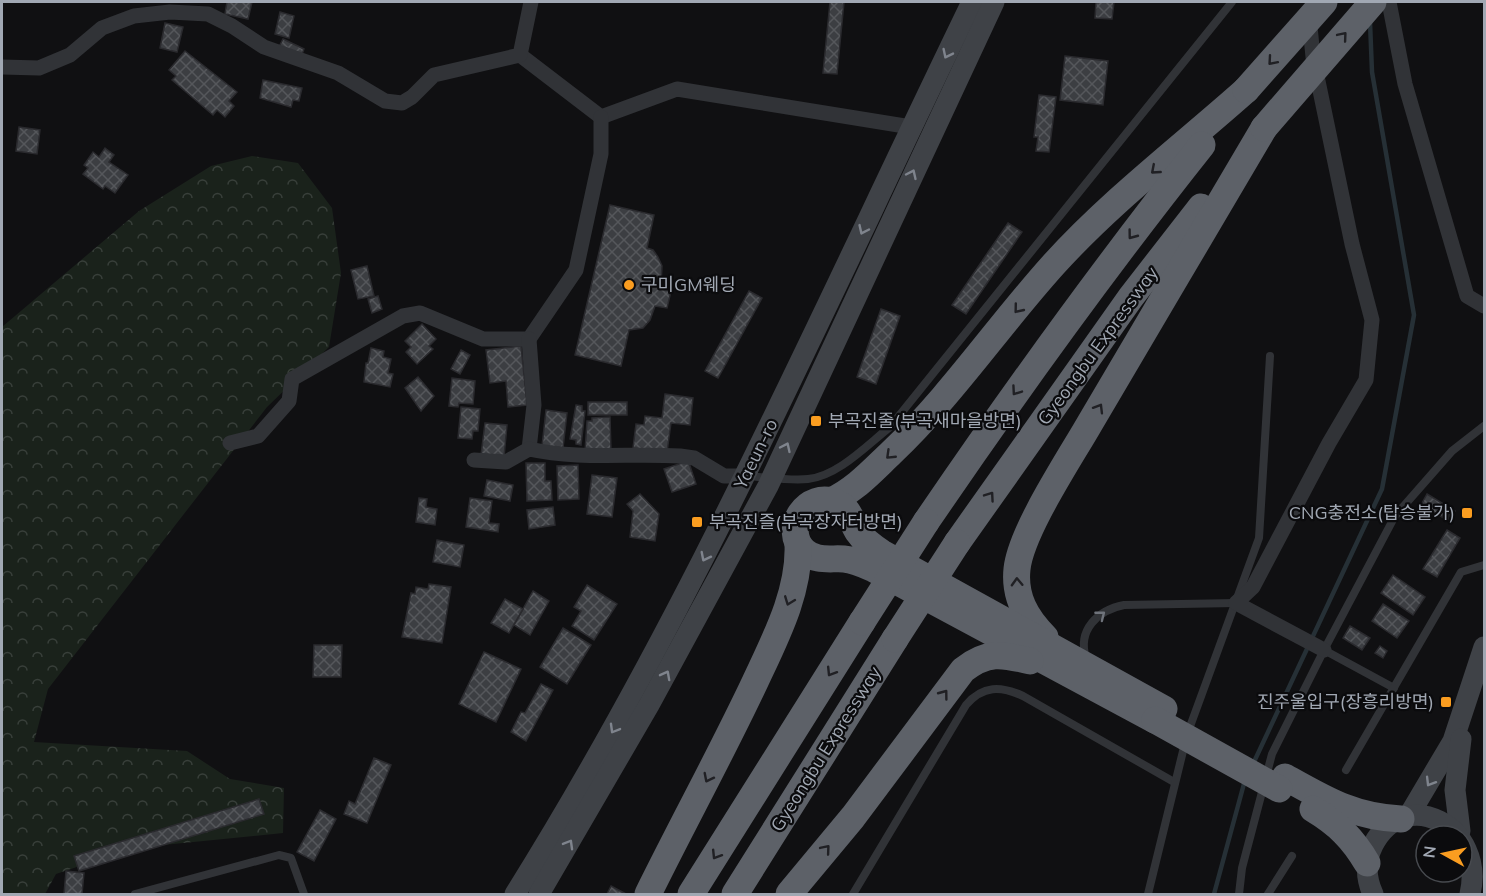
<svg xmlns="http://www.w3.org/2000/svg" width="1486" height="896" viewBox="0 0 1486 896" font-family="Mulish,'Noto Sans KR',sans-serif">
<style>
.forest{fill:url(#forest-crowns)}
.lines{fill:none;stroke-linecap:round;stroke-linejoin:round}
.stream{stroke:#263036;stroke-width:4.5}
.building{fill:url(#building-cross-hatch);stroke:#2a2a2e;stroke-width:1.5}
.lane{stroke:#313337;stroke-width:8}
.street{stroke:#313337;stroke-width:15}
.secondary{stroke:#3f4247;stroke-width:21}
.highway{stroke:#5d6168;stroke-width:27}
.highway-bridge{stroke:#5d6168;stroke-width:27}
.oneway{stroke:#202024}
.oneway2{stroke:#7f848d}
.oneway3{stroke:#6f737b}
.poi-dot{fill:#fa9d20;stroke:#0b0b0d;stroke-width:2}
.labels{text-anchor:middle;stroke-width:4.5;stroke-linejoin:round;paint-order:stroke}
.poi-label{font-size:18px;fill:#a1a8b3;stroke:#0b0b0d;text-anchor:start}
.street-label{font-size:18px;fill:#a1a8b3;stroke:#0b0b0d}
</style>
<defs>
<pattern id="forest-crowns" width="20" height="18" patternUnits="userSpaceOnUse" patternTransform="scale(1.5)"><rect width="20" height="18" fill="#1a221b"/><path d="M2 6a3 3 0 1 1 6 0M12 15a3 3 0 1 1 6 0" fill="none" stroke="#383f3a"/></pattern>
<pattern id="building-cross-hatch" width="8" height="8" patternUnits="userSpaceOnUse" patternTransform="scale(1.5)"><rect width="8" height="8" fill="#3c3e42"/><path d="M0 0l8 8M0 8l8-8" fill="none" stroke="#55575b"/></pattern>
</defs>
<rect width="100%" height="100%" fill="#101012"/>
<path class="forest" d="M252,156l46,7 34,45 9,65 -12,74 -62,60 -219,282 -14,53 153,9 43,28 54,9 -1,45 -150,15 -77,26 -11,20h-43v-567l137,-116 72,-45z"/>
<g class="lines">
<g class="stream">
<path d="M1253,764l129,-275 32,-174 -42,-243 -2,-50"/>
<path d="M1214,894l31,-114"/>
</g>
</g>
<g class="building">
<path d="M227,2h25l-4,17 -23,-5z"/>
<path d="M830,2h14l-7,72 -14,-1z"/>
<path d="M1096,2h18l-2,17 -17,-1z"/>
<path d="M280,12l14,4 -5,22 -14,-4z"/>
<path d="M165,23l18,4 -6,25 -17,-4z"/>
<path d="M283,39l21,10 -3,8 -22,-10z"/>
<path d="M185,51l52,41 -8,9 5,5 -9,11 -8,-7 -4,5 -41,-35 4,-4 -7,-6z"/>
<path d="M1065,56l43,5 -5,44 -43,-5z"/>
<path d="M263,80l39,8 -3,13 -6,-1 -2,7 -31,-9z"/>
<path d="M1039,95l17,2 -7,55 -13,-1 2,-14h-4z"/>
<path d="M19,127l21,3 -3,24 -21,-3z"/>
<path d="M105,148l9,7 -5,7 19,13 -13,18 -10,-7 -2,3 -20,-15 5,-6 -4,-3 9,-13 6,5z"/>
<path d="M610,205l44,10 -7,33 6,2 5,7 4,9 -1,18 11,3 -5,21 -12,-2 -5,14 -7,8 -14,2 -8,36 -46,-11z"/>
<path d="M1008,223l14,9 -56,82 -14,-9z"/>
<path d="M367,266l7,30 -16,3 -7,-29z"/>
<path d="M749,291l13,7 -44,80 -13,-7z"/>
<path d="M378,296l4,13 -10,4 -4,-14z"/>
<path d="M881,309l19,7 -24,68 -19,-7z"/>
<path d="M422,324l14,15 -7,7 4,3 -16,15 -11,-12 5,-5 -6,-6z"/>
<path d="M521,346l6,59 -19,2 -2,-26 -16,2 -4,-33z"/>
<path d="M371,348l13,3 -1,6 8,2 -3,14 5,1 -3,13 -26,-5 2,-19h2z"/>
<path d="M461,350l9,5 -10,19 -9,-5z"/>
<path d="M418,377l16,19 -13,15 -16,-23z"/>
<path d="M452,378l23,3 -2,23 -14,-1 -1,4 -9,-1z"/>
<path d="M665,394l28,4 -3,27 -19,-2 -4,29 -34,-4 3,-24 8,1 1,-9 17,2z"/>
<rect x="588" y="402" width="39" height="13"/>
<path d="M576,405l6,1v5h3l-4,34 -5,-1v-4l-6,-1z"/>
<path d="M461,407l19,2 -2,22h-5l-1,8 -14,-1z"/>
<path d="M546,410l21,3 -4,35 -21,-2z"/>
<path d="M610,417l1,34 -26,1 2,-31h5v-3z"/>
<path d="M485,423l22,2 -3,32 -23,-2z"/>
<path d="M685,462l4,1 7,21 -24,8 -8,-23z"/>
<path d="M526,463h19v18h6l1,19 -25,1z"/>
<path d="M578,465l1,34 -21,1 -1,-34z"/>
<path d="M592,475l25,3 -5,39 -25,-3z"/>
<path d="M487,480l26,5 -3,16 -26,-5z"/>
<path d="M640,494l19,20 -4,27 -25,-4 3,-26 -6,-7z"/>
<path d="M1427,494l28,17 -6,10 -28,-16z"/>
<path d="M419,498l8,1 -1,8 11,2 -2,16 -19,-3z"/>
<path d="M470,498l22,3 -3,22 10,1 -1,8 -32,-5z"/>
<path d="M553,507l2,18 -26,4 -2,-19z"/>
<path d="M1447,530l13,8 -23,39 -14,-8z"/>
<path d="M437,540l27,5 -4,22 -27,-5z"/>
<path d="M1393,575l32,22 -12,18 -32,-22z"/>
<path d="M429,584l22,3 -9,56 -40,-6 9,-44 4,1 1,-7 12,2z"/>
<path d="M587,585l30,19 -23,36 -22,-14 9,-15 -7,-4z"/>
<path d="M533,591l16,10 -19,34 -16,-10z"/>
<path d="M505,599l18,10 -14,24 -18,-10z"/>
<path d="M1383,604l26,17 -12,17 -25,-17z"/>
<path d="M1350,626l20,12 -8,12 -19,-12z"/>
<path d="M563,628l28,17 -24,39 -27,-17z"/>
<path d="M314,645h28l-1,32h-28z"/>
<path d="M1380,646l7,5 -4,7 -8,-5z"/>
<path d="M484,652l37,17 -25,53 -37,-18z"/>
<path d="M541,684l12,6 -27,51 -15,-9 10,-20 4,1z"/>
<path d="M374,758l17,7 -24,58 -23,-9 5,-13 6,3z"/>
<path d="M259,799l5,15 -185,57 -5,-15z"/>
<path d="M320,810l16,9 -22,42 -17,-9z"/>
<path d="M66,871l18,2 -2,21h-18z"/>
<path d="M611,886l15,8h-19z"/>
</g>
<g class="lines">
<g class="lane">
<path d="M746,476c20,1 43,5 62,3 30,-3 59,-34 82,-52l342,-425"/>
<path d="M1324,650l70,38"/>
<path d="M1086,658c-9,-28 12,-48 38,-53l112,-2"/>
<path d="M1188,732l71,-194 11,-182"/>
<path d="M1346,770l115,-198 23,-7"/>
<path d="M135,894l144,-39 12,3 13,36"/>
<path d="M853,894l113,-189c17,-20 35,-19 57,-9l151,86"/>
<path d="M1148,894l37,-151"/>
<path d="M1239,894l3,-26 30,-114 52,-104 71,-134 57,-65 32,-25"/>
<path d="M1268,894l24,-38"/>
</g>
<g class="street">
<path d="M1389,2l16,82 62,212 17,10"/>
<path d="M1309,16l4,41 39,187 20,76 -6,60 -37,63 -76,144 -17,16 88,47"/>
<path d="M520,55l81,62 76,-28 234,38"/>
<path d="M2,67l37,1 31,-13 32,-27 32,-12 36,-4 38,2 24,12 32,21 74,26 47,28 17,2 10,-6 22,-22 86,-20 11,-53"/>
<path d="M230,443l28,-7 31,-35 3,-22 111,-63 17,-3 63,26h46l47,-69 25,-116v-37"/>
<path d="M529,449l5,-44 -5,-66"/>
<path d="M474,460l32,2 23,-13c50,11 100,4 151,7l14,2 30,18h21"/>
</g>
<g class="secondary">
<path d="M1408,817l45,-76 31,-94"/>
<path d="M1460,831l-5,-41 6,-51"/>
<path d="M515,894c178,-284 311,-592 457,-892"/>
<path d="M539,894l110,-189 119,-219 226,-484"/>
<path d="M1373,894c-7,-15 -8,-33 0,-49 32,-62 113,-18 97,49"/>
</g>
<g class="highway">
<path d="M831,501c24,-11 41,-30 60,-48 61,-58 107,-127 163,-189 58,-64 128,-117 192,-174"/>
<path d="M926,522c88,-129 179,-255 276,-377"/>
<path d="M957,543l174,-246 70,-90"/>
<path d="M1045,637c-19,-19 -31,-40 -28,-68 4,-38 53,-111 73,-146 58,-98 116,-197 174,-295"/>
<path d="M1155,720l-281,-151c-9,-4 -19,-9 -30,-10 -14,-1 -28,3 -40,-8 -23,-22 3,-62 33,-48 13,6 14,18 21,29 6,9 15,15 24,21l282,156"/>
<path d="M1285,777c41,23 69,40 116,42"/>
<path d="M1313,809c25,15 40,30 54,54"/>
<path d="M648,894c35,-71 73,-140 107,-212 20,-43 45,-90 43,-138"/>
<path d="M691,894l171,-272"/>
<path d="M735,894l160,-255"/>
<path d="M789,894l64,-77 110,-147c24,-19 39,-16 67,-9"/>
</g>
<g class="highway-bridge">
<path d="M1246,90l78,-88"/>
<path d="M1264,128l109,-126"/>
<path d="M862,622l64,-100"/>
<path d="M895,639l62,-96"/>
<path d="M1155,720l124,69"/>
</g>
</g>
<defs><path id="oneway-chevron" d="M-2-3.5L2.5 0L-2 3.5" fill="none" stroke-width="1.6" stroke-linecap="round" stroke-linejoin="round" transform="scale(1.5)"/></defs>
<g class="oneway">
<use href="#oneway-chevron" transform="translate(1343 36) rotate(-50)"/>
<use href="#oneway-chevron" transform="translate(1272 61) rotate(131)"/>
<use href="#oneway-chevron" transform="translate(1155 170) rotate(139)"/>
<use href="#oneway-chevron" transform="translate(1132 235) rotate(127)"/>
<use href="#oneway-chevron" transform="translate(1018 309) rotate(129)"/>
<use href="#oneway-chevron" transform="translate(1016 391) rotate(125)"/>
<use href="#oneway-chevron" transform="translate(1099 408) rotate(-59)"/>
<use href="#oneway-chevron" transform="translate(890 455) rotate(136)"/>
<use href="#oneway-chevron" transform="translate(990 496) rotate(-55)"/>
<use href="#oneway-chevron" transform="translate(1017 582) rotate(-92)"/>
<use href="#oneway-chevron" transform="translate(789 601) rotate(111)"/>
<use href="#oneway-chevron" transform="translate(831 672) rotate(122)"/>
<use href="#oneway-chevron" transform="translate(944 694) rotate(-53)"/>
<use href="#oneway-chevron" transform="translate(708 778) rotate(117)"/>
<use href="#oneway-chevron" transform="translate(826 849) rotate(-50)"/>
<use href="#oneway-chevron" transform="translate(716 855) rotate(122)"/>
</g>
<g class="oneway2">
<use href="#oneway-chevron" transform="translate(947 54) rotate(116)"/>
<use href="#oneway-chevron" transform="translate(912 174) rotate(-65)"/>
<use href="#oneway-chevron" transform="translate(863 230) rotate(115)"/>
<use href="#oneway-chevron" transform="translate(786 447) rotate(-65)"/>
<use href="#oneway-chevron" transform="translate(705 557) rotate(117)"/>
<use href="#oneway-chevron" transform="translate(666 675) rotate(-62)"/>
<use href="#oneway-chevron" transform="translate(614 729) rotate(120)"/>
<use href="#oneway-chevron" transform="translate(1430 782) rotate(121)"/>
<use href="#oneway-chevron" transform="translate(569 844) rotate(-60)"/>
</g>
<use class="oneway3" href="#oneway-chevron" transform="translate(1101 615) rotate(-38)"/>
<g class="poi-dot">
<circle cx="629" cy="285" r="6"/>
<rect x="810" y="415" width="12" height="12" rx="3"/>
<rect x="1461" y="507" width="12" height="12" rx="3"/>
<rect x="691" y="516" width="12" height="12" rx="3"/>
<rect x="1440" y="696" width="12" height="12" rx="3"/>
</g>
<g class="labels">
<g class="poi-label">
<text x="641" y="291">구미GM웨딩</text>
<text x="828" y="427">부곡진줄(부곡새마을방면)</text>
<text x="1455" y="519" text-anchor="end">CNG충전소(탑승불가)</text>
<text x="709" y="528">부곡진즐(부곡장자터방면)</text>
<text x="1434" y="708" text-anchor="end">진주울입구(장흥리방면)</text>
</g>
<g class="street-label">
<text transform="translate(1098 346) rotate(-54)" y="6">Gyeongbu Expressway</text>
<text transform="translate(756 454) rotate(-64)" y="6">Yaeun-ro</text>
<text transform="translate(826 749) rotate(-58)" y="6">Gyeongbu Expressway</text>
</g>
</g>
<rect width="1486" height="896" fill="none" stroke="#a1a8b3" stroke-width="6"/>
<g transform="translate(1444 854) rotate(278)"><circle r="28" fill="#0b0b0d" stroke="#474a4f" stroke-width="1.5"/>
<path d="M0-4.5L10 22L0 15L-10 22Z" fill="#fa9d20"/>
<text y="-9" font-size="16" font-weight="bold" text-anchor="middle" fill="#a1a8b3">N</text>
</g>
</svg>
